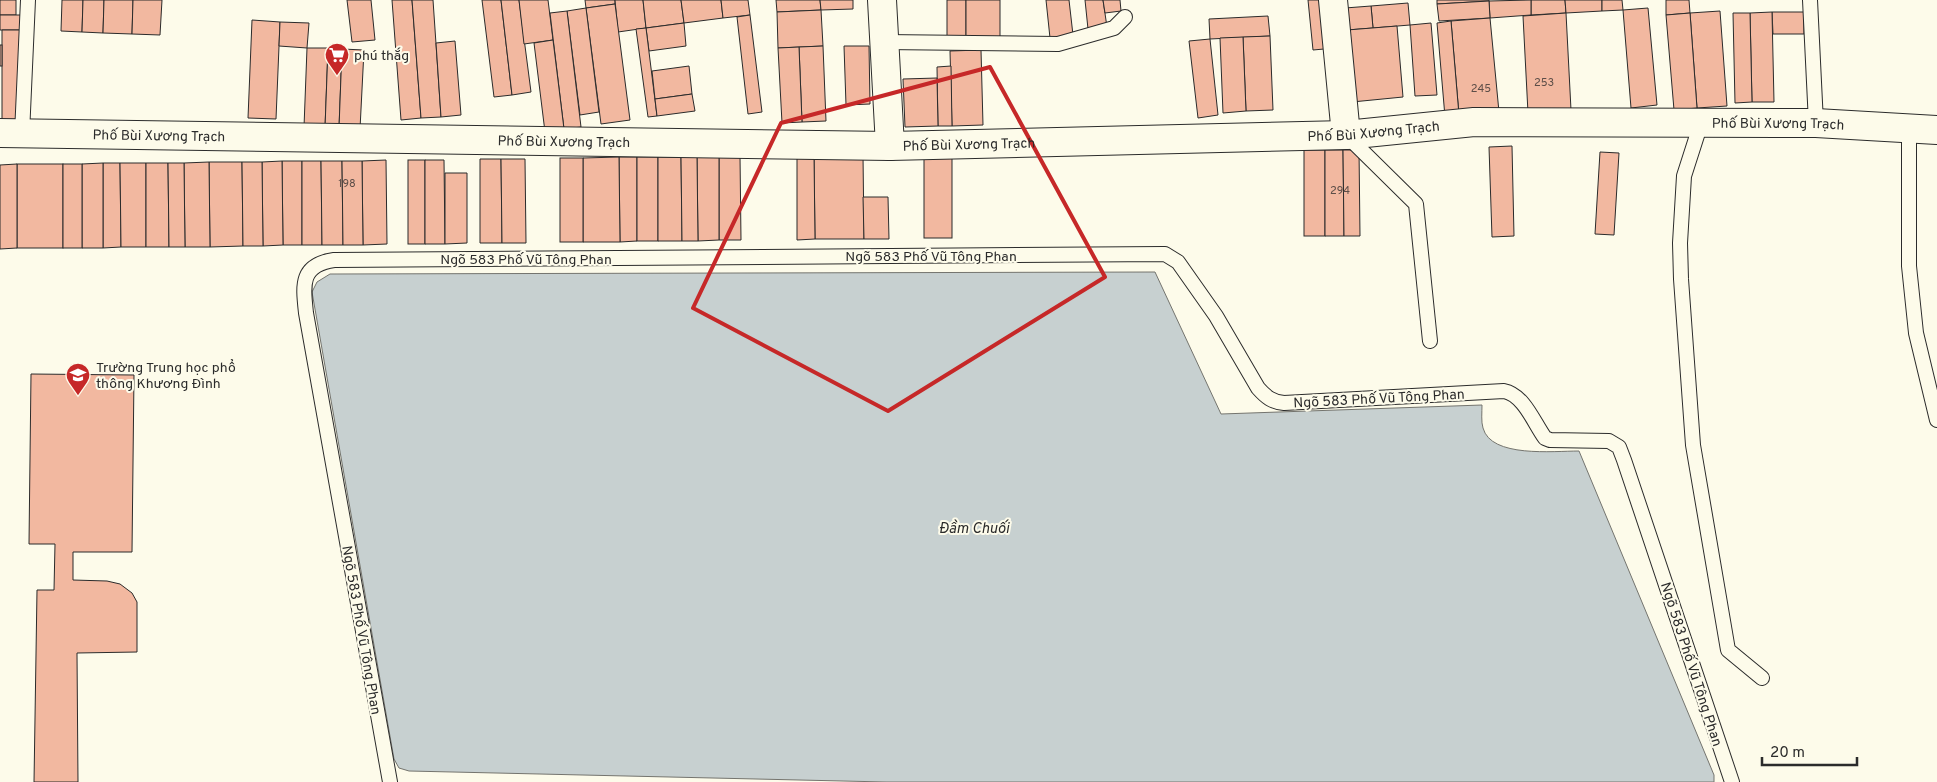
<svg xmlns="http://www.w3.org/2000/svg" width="1937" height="782" viewBox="0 0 1937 782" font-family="Overpass,sans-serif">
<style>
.water{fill:#c7d0d0;stroke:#74746e}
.building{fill:#f2b8a0;stroke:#2b2b2b}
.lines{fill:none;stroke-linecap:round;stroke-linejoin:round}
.lane-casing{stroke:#2b2b2b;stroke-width:16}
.street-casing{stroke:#2b2b2b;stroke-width:30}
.secondary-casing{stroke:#2b2b2b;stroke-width:30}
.lane{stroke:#fdfbea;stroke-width:14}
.street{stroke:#fdfbea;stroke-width:28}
.secondary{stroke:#fdfbea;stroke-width:28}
.marked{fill:none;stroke:#c62828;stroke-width:4;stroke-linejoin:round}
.labels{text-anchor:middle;stroke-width:4;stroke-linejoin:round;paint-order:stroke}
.number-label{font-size:11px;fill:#5d4e48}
.poi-label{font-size:14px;fill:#2b2b2b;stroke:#fdfbea;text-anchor:start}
.street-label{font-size:14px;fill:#2b2b2b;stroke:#fdfbea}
.water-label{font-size:15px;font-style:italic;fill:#2b2b2b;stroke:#fdfbea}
</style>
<rect width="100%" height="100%" fill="#fdfbea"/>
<path class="water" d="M1155,272l66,142 261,-9c0,7 -1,17 1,23 8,30 70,23 96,23l135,324v7h-828l-477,-11 -10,-3 -5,-9 -82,-467 5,-10 13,-8z"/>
<g class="building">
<rect x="0" y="0" width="16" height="15"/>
<path d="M62,0h21l-1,32 -21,-1z"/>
<path d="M83,0h21l-1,33 -21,-1z"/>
<path d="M104,0h29l-1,34 -29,-1z"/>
<path d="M133,0h29l-2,35 -28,-1z"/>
<path d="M347,0h24l4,40 -23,2z"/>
<path d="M392,0h20l9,118 -20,2z"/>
<path d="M412,0h21l8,117 -20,1z"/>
<path d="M482,0h19l11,95 -18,2z"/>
<path d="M501,0h18l12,92 -19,3z"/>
<path d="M519,0h29l5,40 -29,4z"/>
<path d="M585,0h30v4l-29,4z"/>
<path d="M615,0h28l3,28 -28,4z"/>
<path d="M643,0h38l3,23 -38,5z"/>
<path d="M681,0h40l2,18 -39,5z"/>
<path d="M721,0h27l2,15 -27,3z"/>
<path d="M776,0h44l1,10 -44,2z"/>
<path d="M820,0h33v9l-32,1z"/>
<rect x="947" y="0" width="19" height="40"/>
<rect x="966" y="0" width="34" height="40"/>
<path d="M1046,0h23l4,35 -23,3z"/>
<path d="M1085,0h18l4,27 -19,2z"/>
<path d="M1103,0h17l1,11 -16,2z"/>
<path d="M1308,0h22l5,48 -22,2z"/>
<path d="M1437,0h52v1l-52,3z"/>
<path d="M1531,0h34l1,13 -35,2z"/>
<path d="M1531,0v15l-41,3 -1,-17z"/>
<path d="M1565,0h37v11l-36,2z"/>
<path d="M1602,0h20l1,10 -21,1z"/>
<path d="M1666,0h23l1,13 -24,2z"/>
<path d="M1489,1l1,17 -51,3 -2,-17z"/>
<path d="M1408,3l2,22 -37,3 -2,-22z"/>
<path d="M615,4l15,116 -29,4 -15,-116z"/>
<path d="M1371,6l2,22 -26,2 -2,-22z"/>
<path d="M586,8l13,104 -19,3 -13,-104z"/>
<path d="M1648,8l9,97 -26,3 -8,-98z"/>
<path d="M821,10l2,36 -45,2 -1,-36z"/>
<path d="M567,11l14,116 -17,2 -14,-116z"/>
<path d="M1720,11l7,95 -30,2 -7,-95z"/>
<path d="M1772,12h32v22h-31z"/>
<path d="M1772,12l2,90h-22l-2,-89z"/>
<path d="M1566,13l5,97 -43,3 -5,-97z"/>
<path d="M1690,13l7,95 -23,2 -8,-95z"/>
<path d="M1733,13h17l2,89 -17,1z"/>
<rect x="0" y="15" width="23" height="15"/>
<path d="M750,15l12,97 -14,2 -11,-97z"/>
<path d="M1268,16l2,20 -60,3 -1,-20z"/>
<path d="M1490,18l9,94 -40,3 -8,-94z"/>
<path d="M252,20l28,2 -4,97 -28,-1z"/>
<path d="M1451,21l8,94 -14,2 -8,-94z"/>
<path d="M280,22l29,1 -2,25 -28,-2z"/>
<path d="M684,23l2,23 -37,5 -3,-23z"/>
<path d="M1431,23l6,72 -22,1 -5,-71z"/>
<path d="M1397,26l6,71 -51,5 -5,-72z"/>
<path d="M646,28l11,88 -9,1 -12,-88z"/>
<path d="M2,30h21l-1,98h-20z"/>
<path d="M1270,36l3,74 -27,1 -3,-74z"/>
<path d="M1243,37l3,74 -23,2 -3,-75z"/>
<path d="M1210,39l8,76 -20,3 -9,-77z"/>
<path d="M553,40l11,89 -19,3 -11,-89z"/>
<path d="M455,41l6,74 -20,2 -5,-74z"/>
<rect x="0" y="45" width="2" height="21"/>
<path d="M823,46l3,75 -24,1 -3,-75z"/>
<path d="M844,46h25l1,58 -24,1z"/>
<path d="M799,47l3,75 -20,1 -4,-75z"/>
<path d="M307,48h21l-3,80 -21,-1z"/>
<path d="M328,48l14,1 -3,79h-14z"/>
<path d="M342,49l22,1 -4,79 -21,-1z"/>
<path d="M981,50l2,75 -31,1 -2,-75z"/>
<path d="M689,66l3,28 -37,5 -3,-28z"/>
<path d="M951,66l1,60h-14l-1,-59z"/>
<path d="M937,78l1,48 -33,1 -2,-48z"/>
<path d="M692,94l3,17 -38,5 -2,-17z"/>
<path d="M1512,146l2,90 -22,1 -3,-90z"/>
<rect x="1304" y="150" width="21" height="86"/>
<path d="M1325,150h18l1,86h-19z"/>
<path d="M1343,150h16l1,86h-16z"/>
<path d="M1600,152l19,1 -5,82 -19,-1z"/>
<rect x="924" y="154" width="28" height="84"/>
<path d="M814,155h49l1,84h-49z"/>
<path d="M814,155l1,84 -18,1v-84z"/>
<path d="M719,156h21l1,84h-22z"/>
<path d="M719,156v84l-21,1 -1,-84z"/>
<path d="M619,157h18v84l-17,1z"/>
<path d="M619,157l1,85h-37v-84z"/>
<rect x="637" y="157" width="21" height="84"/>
<path d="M658,157h23l1,84h-24z"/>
<path d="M681,157h16l1,84h-16z"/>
<rect x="560" y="158" width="23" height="84"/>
<path d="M480,159h21l1,84h-22z"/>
<path d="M501,159h24l1,84h-24z"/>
<path d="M386,160l1,84 -24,1 -1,-84z"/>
<rect x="408" y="160" width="17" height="84"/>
<path d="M425,160h19l1,84h-20z"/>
<path d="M282,161h20v84h-19z"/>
<path d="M282,161l1,84 -20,1 -1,-84z"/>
<path d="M302,161h19l1,84h-20z"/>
<path d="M321,161h21l1,84h-21z"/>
<path d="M342,161h20l1,84h-20z"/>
<path d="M209,162h33l1,84 -33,1z"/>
<path d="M209,162l1,85h-25l-1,-84z"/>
<path d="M242,162h20l1,84h-20z"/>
<path d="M103,163h17l1,84 -18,1z"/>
<path d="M103,163v85h-21v-84z"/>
<path d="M120,163h26v84h-25z"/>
<path d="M146,163h22l1,84h-23z"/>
<path d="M168,163h16l1,84h-16z"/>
<rect x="17" y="164" width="46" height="84"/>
<path d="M17,164v84l-17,1v-84z"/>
<rect x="63" y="164" width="19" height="84"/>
<path d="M445,173h22v70l-22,1z"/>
<path d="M863,197h25l1,42h-25z"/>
<path d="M31,374l103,1 -2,177h-59v28l34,1 13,3 12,9 5,9v50l-60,1 1,129h-44l3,-192h17l1,-46h-26z"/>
</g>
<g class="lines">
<defs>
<g id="lane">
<path d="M1810,0l6,123"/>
<path d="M884,42l174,2 56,-16 11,-11"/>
<path d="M1701,123l-17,53 -4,67 1,36 12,166 35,205 34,28"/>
<path d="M1909,129v137l7,67 21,87"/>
<path d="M22,134l6,-134"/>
<path d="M1346,135l70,69 14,137"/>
<path d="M390,782l-84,-469c-3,-28 -6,-48 28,-53l831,-6 13,8 38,54 42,72c8,9 14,14 26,15l220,-12c20,4 30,32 41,47l5,2 59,1 10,6 5,13 108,322"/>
</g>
<g id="street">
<path d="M882,0l8,146"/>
<path d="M1333,0l13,135"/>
</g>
<g id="secondary">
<path id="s1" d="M0,133l890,13 456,-11 128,-13 342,1 121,7"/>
</g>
</defs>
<use href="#lane" class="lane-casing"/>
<use href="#street" class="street-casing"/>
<use href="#secondary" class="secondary-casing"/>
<use href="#lane" class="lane"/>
<use href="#street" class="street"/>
<use href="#secondary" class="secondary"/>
</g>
<path class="marked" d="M990,67l115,210 -217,134 -195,-103 88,-185z"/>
<defs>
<symbol id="supermarket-pin" viewBox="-11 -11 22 30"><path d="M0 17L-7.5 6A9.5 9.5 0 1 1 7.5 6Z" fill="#c62828" stroke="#fdfbea"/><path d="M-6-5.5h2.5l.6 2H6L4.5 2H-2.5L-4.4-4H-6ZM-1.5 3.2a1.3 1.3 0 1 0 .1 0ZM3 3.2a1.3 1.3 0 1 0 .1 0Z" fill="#fff"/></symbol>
<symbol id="school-pin" viewBox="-11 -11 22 30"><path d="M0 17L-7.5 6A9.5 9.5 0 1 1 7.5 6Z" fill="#c62828" stroke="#fdfbea"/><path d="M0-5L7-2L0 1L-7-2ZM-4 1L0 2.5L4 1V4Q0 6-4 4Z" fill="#fff"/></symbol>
</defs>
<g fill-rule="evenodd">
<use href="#supermarket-pin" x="323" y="41" width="28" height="38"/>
<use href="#school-pin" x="64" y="361" width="28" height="38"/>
</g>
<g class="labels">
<g class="number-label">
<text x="1544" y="86">253</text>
<text x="1481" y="92">245</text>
<text x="347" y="187">198</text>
<text x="1340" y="194">294</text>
</g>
<g class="poi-label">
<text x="354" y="60">phú thắg</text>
<text x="96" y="372">Trường Trung học phổ<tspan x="96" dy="16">thông Khương Đình</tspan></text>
</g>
<g class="street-label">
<text dy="5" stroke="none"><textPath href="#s1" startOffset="1779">Phố Bùi Xương Trạch</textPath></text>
<text dy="5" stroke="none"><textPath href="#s1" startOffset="1374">Phố Bùi Xương Trạch</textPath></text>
<text dy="5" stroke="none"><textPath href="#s1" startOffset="159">Phố Bùi Xương Trạch</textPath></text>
<text dy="5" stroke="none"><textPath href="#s1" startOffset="564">Phố Bùi Xương Trạch</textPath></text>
<text dy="5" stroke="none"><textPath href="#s1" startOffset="969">Phố Bùi Xương Trạch</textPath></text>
<text x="931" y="261">Ngõ 583 Phố Vũ Tông Phan</text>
<text x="526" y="264">Ngõ 583 Phố Vũ Tông Phan</text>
<text transform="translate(1379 398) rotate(-3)" y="5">Ngõ 583 Phố Vũ Tông Phan</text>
<text transform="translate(362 630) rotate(80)" y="5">Ngõ 583 Phố Vũ Tông Phan</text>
<text transform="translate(1692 664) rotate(72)" y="5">Ngõ 583 Phố Vũ Tông Phan</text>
</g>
<g class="water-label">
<text x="974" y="533">Đầm Chuối</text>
</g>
</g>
<path d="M1762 757v8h95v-8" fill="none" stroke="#2b2b2b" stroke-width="2.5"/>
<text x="1770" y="757" font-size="15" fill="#2b2b2b" stroke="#fdfbea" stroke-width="4" paint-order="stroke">20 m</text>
</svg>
